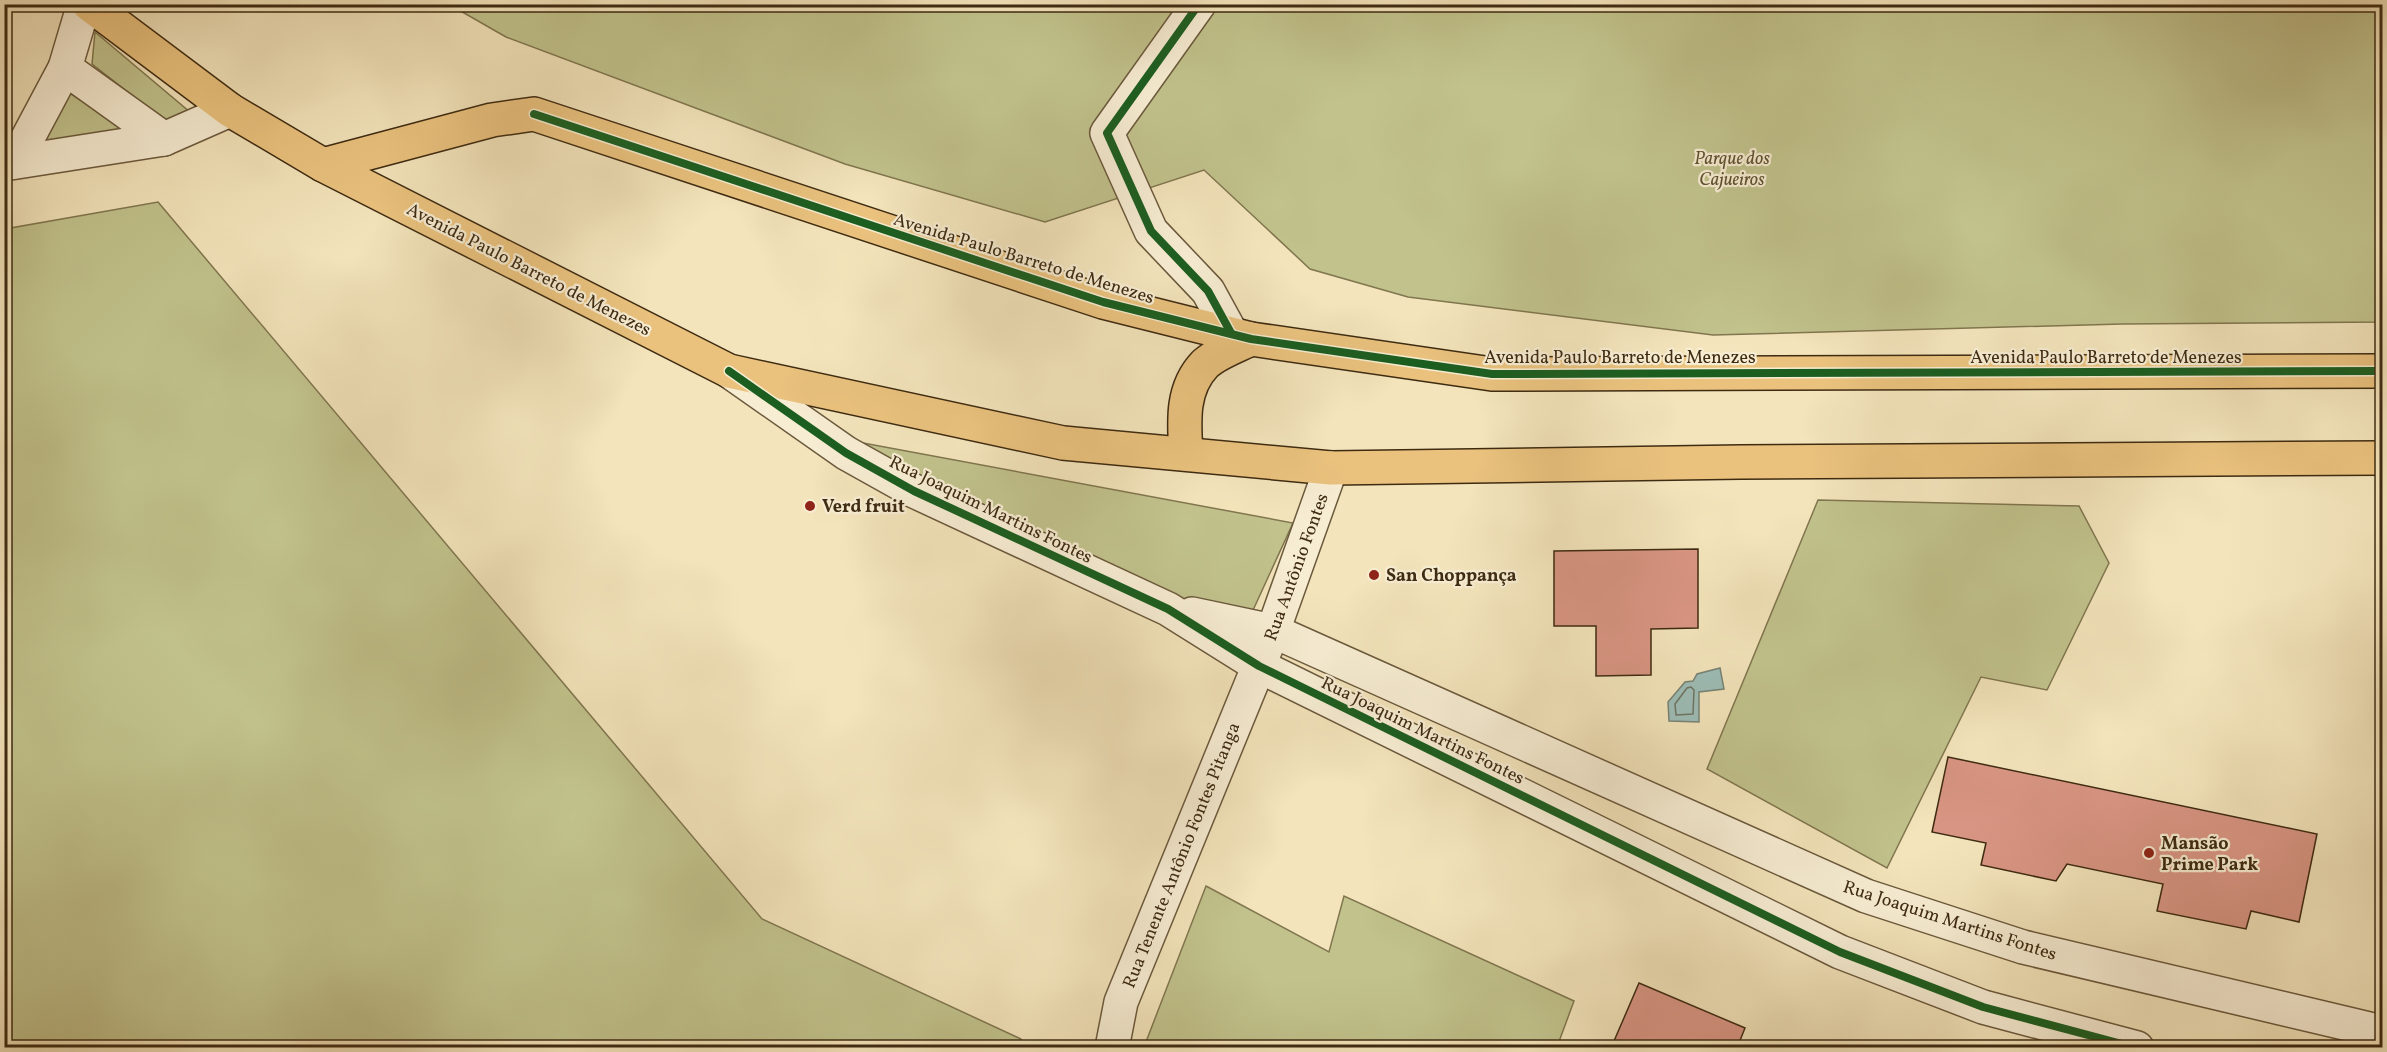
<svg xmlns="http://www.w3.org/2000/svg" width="2387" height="1052" viewBox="0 0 2387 1052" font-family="Vollkorn,serif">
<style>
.green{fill:#c1c28c;stroke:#80764f;stroke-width:1.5}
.water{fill:#9dbdb7;stroke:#778375;stroke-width:1.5}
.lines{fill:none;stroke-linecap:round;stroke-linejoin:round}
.shore{stroke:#6e7464;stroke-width:1.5}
.building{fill:#d89583;stroke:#3e2b12;stroke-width:1.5}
.minor-casing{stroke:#6b593c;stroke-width:36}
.major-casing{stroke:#3e2b12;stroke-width:36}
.minor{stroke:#f7edd3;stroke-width:33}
.major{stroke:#eac27e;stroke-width:33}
.cycleway-casing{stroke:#f7edd3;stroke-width:11}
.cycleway{stroke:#1b5e20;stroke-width:8}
.poi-dot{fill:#8f2418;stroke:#f7edd3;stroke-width:2}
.labels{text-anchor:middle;stroke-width:4.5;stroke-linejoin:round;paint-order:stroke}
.park-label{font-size:18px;font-style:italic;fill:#5f5130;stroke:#f7edd3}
.street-label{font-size:18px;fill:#3e2b12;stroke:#f7edd3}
.poi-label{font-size:18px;font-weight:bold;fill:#3e2b12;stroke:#f7edd3;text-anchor:start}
</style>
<rect width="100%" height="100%" fill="#f3e4bb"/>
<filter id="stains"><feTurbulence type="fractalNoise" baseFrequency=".00333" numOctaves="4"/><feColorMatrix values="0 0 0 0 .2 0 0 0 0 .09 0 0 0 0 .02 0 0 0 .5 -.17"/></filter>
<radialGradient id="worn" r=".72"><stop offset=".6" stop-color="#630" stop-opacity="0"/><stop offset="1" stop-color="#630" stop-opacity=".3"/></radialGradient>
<g class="green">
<path d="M450,5h1932v317l-260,2 -409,11 -305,-38 -98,-28 -106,-99 -159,52 -200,-58 -339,-127z"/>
<path d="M95,32l96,81 -26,8 -73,-57z"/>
<path d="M63,89l76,47 -103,13z"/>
<path d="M158,202l604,717 259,120 5,8h-1021v-818z"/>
<path d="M847,440l446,83 -50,109z"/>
<path d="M1818,500l261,6 30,57 -62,127 -66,-13 -94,191 -180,-99z"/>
<path d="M1206,886l123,66 15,-56 230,105 -17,46h-413z"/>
</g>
<path class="water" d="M1720,668l4,21 -25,3v30l-30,-1 -1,-19 17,-20 8,-1 4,-7z"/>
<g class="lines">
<path class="shore" d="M1691,687l3,3 -1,24 -17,1 -1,-11 12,-16z"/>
</g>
<g class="building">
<path d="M1698,549v79l-47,1v46l-55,1v-50h-42v-75z"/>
<path d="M1948,757l369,77 -18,88 -48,-11 -5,18 -89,-18 6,-27 -96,-20 -11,17 -75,-16 5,-22 -54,-11z"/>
<path d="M1639,983l106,45 -8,20h-126z"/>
</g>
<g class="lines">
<defs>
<g id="minor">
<path d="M1199,4l-92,129 44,98 57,60 23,42"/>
<path d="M65,68l99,71"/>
<path d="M15,162l50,-94 19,-64"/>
<path d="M4,164l160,-25 66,-29"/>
<path d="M729,371l117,82 68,38 254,118 91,57 581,286 143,55 154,41"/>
<path d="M1192,614l81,17 593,265 157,51 359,85"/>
<path d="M1112,1048l9,-46 152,-371 58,-163"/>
</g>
<g id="major">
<path d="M89,4l141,106 93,55 406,206 334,72 268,25 410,-6 641,-4"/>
<path d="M323,165l169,-45 42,-6 569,188 148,37 241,35 890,-3"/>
<path d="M1186,454c-2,-32 -5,-65 19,-90 12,-11 32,-18 46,-25"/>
</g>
</defs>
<use href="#minor" class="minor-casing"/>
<use href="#major" class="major-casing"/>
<use href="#minor" class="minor"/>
<use href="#major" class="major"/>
<defs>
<g id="cycleway">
<path d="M1199,4l-92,129 44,98 57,60 23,42"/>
<path d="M534,114l569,188 148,37 241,35 890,-3"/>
<path d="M729,371l117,82 68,38 254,118 91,57 581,286 143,55 154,41"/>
</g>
</defs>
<use href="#cycleway" class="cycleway-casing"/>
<use href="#cycleway" class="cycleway"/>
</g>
<g class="poi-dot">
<circle cx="810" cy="506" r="6"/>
<circle cx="1374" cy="575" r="6"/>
<circle cx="2149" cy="853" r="6"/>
</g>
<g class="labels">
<g class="park-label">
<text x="1732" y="164">Parque dos<tspan x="1732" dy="21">Cajueiros</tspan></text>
</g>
<g class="street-label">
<text transform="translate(1024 258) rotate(17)" y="6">Avenida Paulo Barreto de Menezes</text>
<text transform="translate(529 269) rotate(27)" y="6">Avenida Paulo Barreto de Menezes</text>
<text x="1620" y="363">Avenida Paulo Barreto de Menezes</text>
<text x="2106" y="363">Avenida Paulo Barreto de Menezes</text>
<text transform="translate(991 509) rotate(26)" y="6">Rua Joaquim Martins Fontes</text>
<text transform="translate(1296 567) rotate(-70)" y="6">Rua Antônio Fontes</text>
<text transform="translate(1423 730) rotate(26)" y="6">Rua Joaquim Martins Fontes</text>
<text transform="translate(1181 855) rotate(-68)" y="6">Rua Tenente Antônio Fontes Pitanga</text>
<text transform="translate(1950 920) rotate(18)" y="6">Rua Joaquim Martins Fontes</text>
</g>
<g class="poi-label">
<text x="822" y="512">Verd fruit</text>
<text x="1386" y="581">San Choppança</text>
<text x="2161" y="849">Mansão<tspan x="2161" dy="21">Prime Park</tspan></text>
</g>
</g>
<rect width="2387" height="1052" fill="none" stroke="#f3e4bb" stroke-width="24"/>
<rect x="6" y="6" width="2375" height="1040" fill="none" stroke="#3e2b12" stroke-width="3"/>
<rect x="12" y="12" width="2363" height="1028" fill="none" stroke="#3e2b12" stroke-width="1.5"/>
<rect width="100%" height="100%" filter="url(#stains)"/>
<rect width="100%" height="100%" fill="url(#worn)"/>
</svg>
